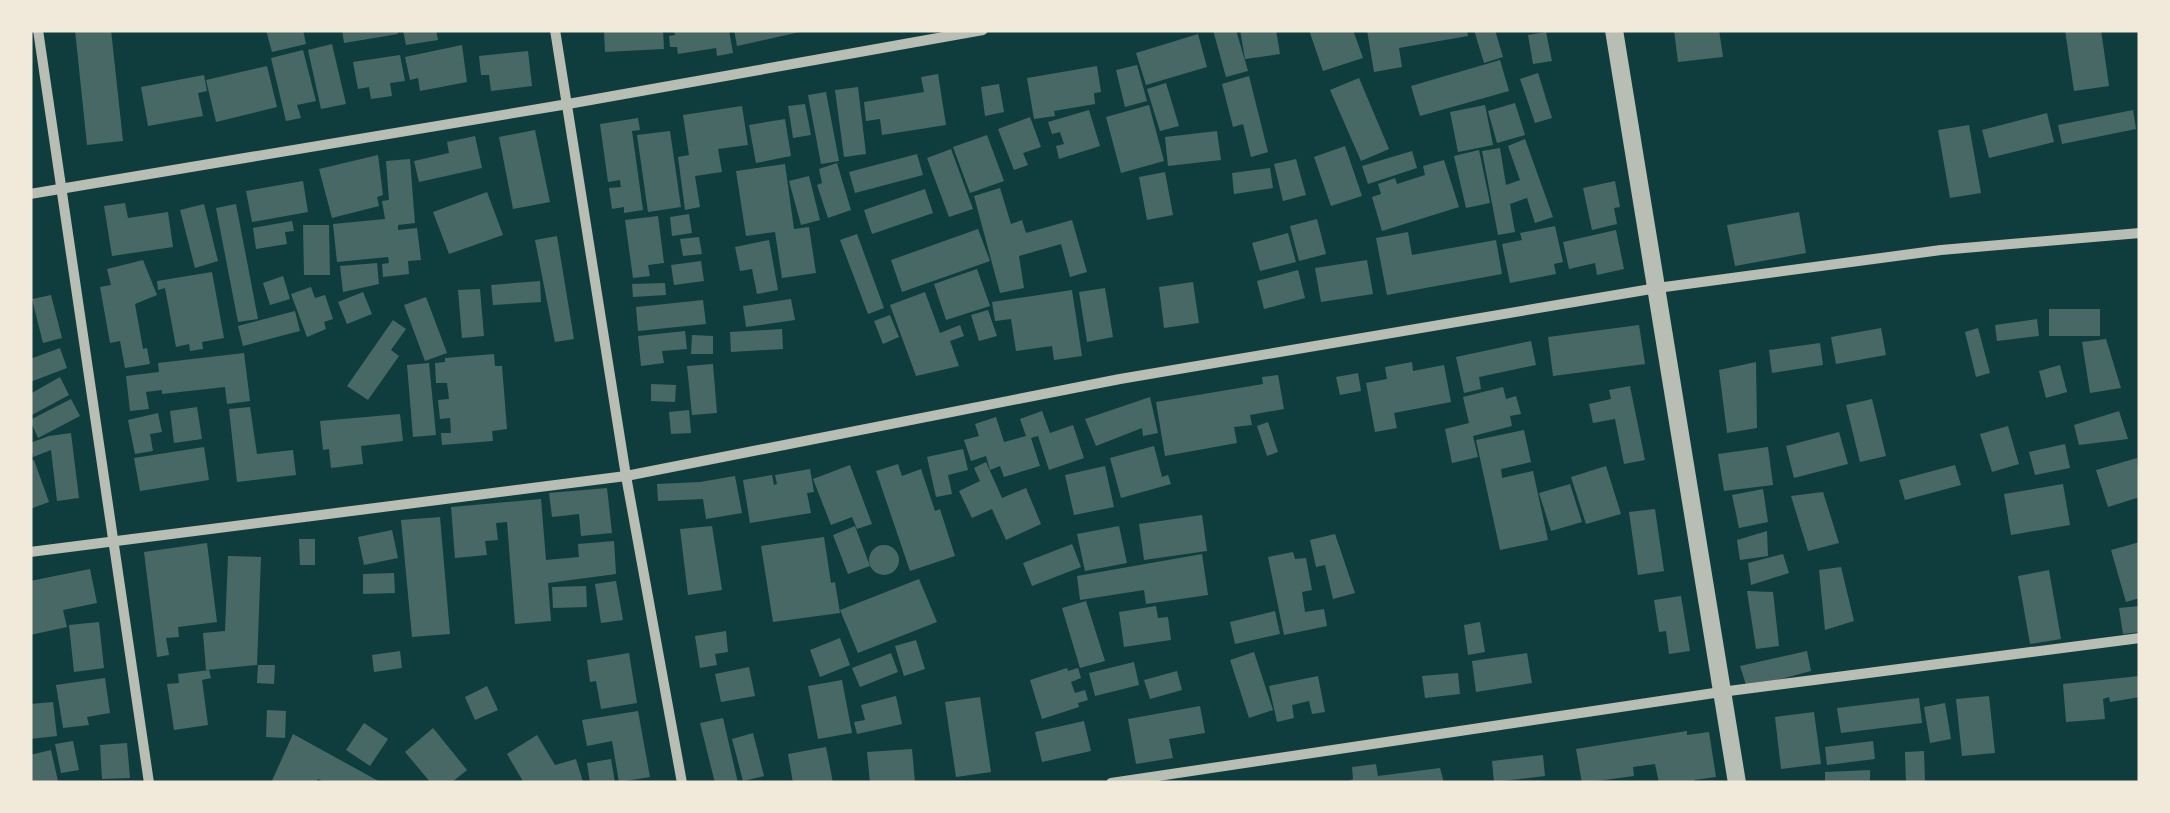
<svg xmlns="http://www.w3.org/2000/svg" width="2170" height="813" viewBox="0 0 2170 813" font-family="Signika,sans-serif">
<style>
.building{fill:#486865}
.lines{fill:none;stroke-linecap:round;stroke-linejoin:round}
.minor{stroke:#b8beb3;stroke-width:10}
.tertiary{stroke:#b8beb3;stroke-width:18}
</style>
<rect width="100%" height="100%" fill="#0f3d3e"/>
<g class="building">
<path d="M75,30h36l12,111 -36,4z"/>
<path d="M266,30h37l3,14 -34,8z"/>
<path d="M342,30h55l1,4 -54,9z"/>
<path d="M403,30h33l2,10 -32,5z"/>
<path d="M604,30h59l1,19 -59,3z"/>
<path d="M674,30h55l4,23 -16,3 -1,-8 -38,6 -1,-7h-7l-1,-11 6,-1z"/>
<path d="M734,30h66v2l-63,14z"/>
<path d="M1213,30h23l12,41 -22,6z"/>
<path d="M1240,30h36l4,24 -35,5z"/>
<path d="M1309,30h44l10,28 -40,13z"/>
<path d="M1367,30h100l1,6 -69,12 3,19 -28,5z"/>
<path d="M1474,30h21l8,27 -19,6z"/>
<path d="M1674,30h45l4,27 -45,5z"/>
<path d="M2065,30h36l8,56 -35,5z"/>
<path d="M1546,32l6,29 -19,3 -5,-29z"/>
<path d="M1198,34l9,33 -61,18 -10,-32z"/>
<path d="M332,44l14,60 -25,5 -13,-59z"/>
<path d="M462,45l5,37 -47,9 -2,-13 -8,2 -5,-23z"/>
<path d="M303,50l13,51 -19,4 4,13 -15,3 -15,-63z"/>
<path d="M528,51l4,35 -41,5 -2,-16h-8l-2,-19z"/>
<path d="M400,55l5,26 -15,2 2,13 -21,3 -2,-12 -11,2 -5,-27z"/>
<path d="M1500,60l9,31 -89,25 -9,-30z"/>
<path d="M1137,65l10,36 -22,6 -9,-37z"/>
<path d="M267,66l10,41 -61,15 -10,-42z"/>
<path d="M1097,66l4,26 -7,1 1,11 -41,7 1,5 -21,3 -7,-41z"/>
<path d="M1538,73l14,45 -17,5 -15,-44z"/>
<path d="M938,74l8,51 -64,10 -2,-16 -14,2 -2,-19 60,-10 -3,-15z"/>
<path d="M204,75l3,16 -9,2 5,23 -55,10 -7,-39z"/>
<path d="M1249,76l19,76 -17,5 -8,-33 -10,3 -11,-43z"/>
<path d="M1359,78l30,71 -28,12 -31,-71z"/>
<path d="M1166,83l13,43 -19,5 -13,-42z"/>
<path d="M999,84l5,28 -19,4 -4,-29z"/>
<path d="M858,87l8,67 -22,3 -9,-67z"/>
<path d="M826,92l13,69 -18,3 -13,-69z"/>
<path d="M1515,103l10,32 -28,8 -9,-32z"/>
<path d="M805,104l6,31 -18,3 -5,-32z"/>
<path d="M1149,105l15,56 -43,12 -15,-56z"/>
<path d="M1485,105l8,40 -35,7 -8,-40z"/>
<path d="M742,106l6,39 -30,4 4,23 -27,4 5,31 -15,3 -7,-53 11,-2 -6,-40z"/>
<path d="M1089,110l11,36 -41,13 -3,-13 8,-2 -4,-12 -8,2 -4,-12z"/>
<path d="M2133,110l3,19 -74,15 -4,-19z"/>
<path d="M2047,113l7,29 -65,16 -7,-28z"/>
<path d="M1030,117l11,30 -18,6 5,12 -14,5 -16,-41z"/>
<path d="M638,118l2,12 -8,1 11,79 -19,3v-6l-12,2 -3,-21 12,-1 -1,-7 -12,2 -8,-58z"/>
<path d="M785,119l6,37 -35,7 -7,-38z"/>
<path d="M1969,125l12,68 -31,5 -12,-68z"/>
<path d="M535,130l15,72 -37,7 -14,-72z"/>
<path d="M670,131l11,76 -33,5 -11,-77z"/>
<path d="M1217,131l4,29 -53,6 -3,-29z"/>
<path d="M987,135l17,46 -34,12 -17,-46z"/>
<path d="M475,136l7,32 -63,14 -5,-21 35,-8 -2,-11z"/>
<path d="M1525,139l28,78 -18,6 -8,-25 -17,6 5,28 -17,3 -16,-84 18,-3 6,37 14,-5 -12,-34z"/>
<path d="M1345,146l17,50 -31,10 -17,-49z"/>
<path d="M951,149l22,60 -24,8 -22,-59z"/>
<path d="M1479,150l11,53 -24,5 -12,-52z"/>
<path d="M1412,151l5,17 -49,16 -6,-18z"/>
<path d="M917,154l6,21 -68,18 -6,-21z"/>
<path d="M378,155l5,40 -6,2 2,9 -47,12 -13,-49z"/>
<path d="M410,159l5,64 -17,2v5l19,-2 4,32 -13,1 1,13 -26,3 -1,-13 7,-1 -1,-6 -51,5 -4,-38 52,-5 -3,-18 7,-1 -3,-39z"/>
<path d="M1296,159l10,36 -23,6 -9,-37z"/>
<path d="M1444,160l15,47 -77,24 -10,-34 9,-3 -3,-10 17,-6 2,6 28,-9 -2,-9z"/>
<path d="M837,163l14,47 -23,8 -11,-33 5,-2 -3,-14z"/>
<path d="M785,164l9,65 15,-2 7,46 -34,5 -7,-46 -29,4 -10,-65z"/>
<path d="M1270,168l3,20 -39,6 -2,-21z"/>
<path d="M1165,172l8,43 -26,5 -8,-43z"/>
<path d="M809,176l11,44 -19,5 -12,-44z"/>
<path d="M303,181l5,31 -56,10 -6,-31z"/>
<path d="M1615,181l5,26 -6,1 3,16 -25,6 -9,-42z"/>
<path d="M1000,188l11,36 11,-4 4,13 46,-13 15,52 -17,5 -9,-33 -42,12 5,32 -24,5 -26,-97z"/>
<path d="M925,189l8,24 -61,21 -8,-24z"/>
<path d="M487,192l16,43 -54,19 -16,-42z"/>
<path d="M125,203l3,15 40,-6 5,35 -61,9 -8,-50z"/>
<path d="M204,204l14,57 -23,7 -15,-58z"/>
<path d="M236,204l22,115 -20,3 -22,-114z"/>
<path d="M1799,212l7,41 -71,13 -8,-41z"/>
<path d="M689,214l3,19 -20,3 -2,-19z"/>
<path d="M658,216l6,47 -16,2 2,11 -17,2 -8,-58z"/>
<path d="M1317,219l9,35 -27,7 -9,-35z"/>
<path d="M292,221l2,10 -9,1 2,12 -31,5 -3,-21z"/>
<path d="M303,225h26l1,50h-26z"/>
<path d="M1555,226l8,36 -9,2 2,10 -46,9 -8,-39 20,-4 -2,-7z"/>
<path d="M978,229l12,32 -88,31 -11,-32z"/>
<path d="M1616,230l8,39 -27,6 -2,-12 -26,6 -6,-27z"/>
<path d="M1408,232l4,23 84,-15 6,34 -115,21 -11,-57z"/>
<path d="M1288,233l8,29 -36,9 -8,-28z"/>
<path d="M857,234l27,74 -16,6 -28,-74z"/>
<path d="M557,236l17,103 -19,3 -20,-102z"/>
<path d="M699,237l3,17 -19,2 -3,-17z"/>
<path d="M769,240l9,50 -21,4 -5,-25 -12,2 -5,-24z"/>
<path d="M143,260l14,35 -22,9 8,45 4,-1 3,16 -25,4 -5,-27 -10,2 -10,-56 11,-2 -4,-16z"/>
<path d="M1367,260l6,34 -52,8 -6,-34z"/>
<path d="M701,261l3,20 -30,4 -3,-20z"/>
<path d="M377,263l2,21 -36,8 -3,-26z"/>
<path d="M977,269l13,37 -44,14 -12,-36z"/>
<path d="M1298,270l7,28 -41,11 -7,-28z"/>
<path d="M212,272l12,66 -22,4 1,7 -13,2 -1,-7 -13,3 -11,-59 -7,2 -1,-9z"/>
<path d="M283,276l7,23 -20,6 -7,-22z"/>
<path d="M540,281l1,21 -48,3 -2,-20z"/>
<path d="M1193,282l6,41 -35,5 -5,-41z"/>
<path d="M665,283l1,12 -33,2 -1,-13z"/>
<path d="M311,287l4,11 10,-3 8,24 -9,3 2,7 -19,8 -16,-43z"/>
<path d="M1105,288l8,49 -26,5 -8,-50z"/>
<path d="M480,289l4,47 -22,2 -4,-48z"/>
<path d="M1072,290l10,66 -28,4 -2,-14 -36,5 -5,-32 -16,2 -3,-19z"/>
<path d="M363,292l9,22 -25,10 -9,-22z"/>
<path d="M925,292l15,41 20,-8 4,11 -14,5 9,25 -43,10 -26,-71z"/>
<path d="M51,295l11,43 -19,5 -11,-44z"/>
<path d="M426,297l21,56 -22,8 -21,-56z"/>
<path d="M791,299l4,21 -49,7 -3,-21z"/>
<path d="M703,300l3,24 -68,7 -2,-24z"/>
<rect x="2049" y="309" width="51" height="27"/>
<path d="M988,310l9,26 -18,5 -8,-26z"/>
<path d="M295,311l5,20 -57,15 -5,-20z"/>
<path d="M890,315l9,22 -16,7 -9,-23z"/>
<path d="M2037,319l2,17 -42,5 -2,-16z"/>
<path d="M393,320l13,9 -15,21 8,6 -31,44 -21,-14z"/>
<path d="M1639,325l6,39 -92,12 -5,-39z"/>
<path d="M1881,328l5,27 -50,9 -5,-27z"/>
<path d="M1978,328l12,45 -14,4 -11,-45z"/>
<path d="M782,329l1,20 -52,3 -1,-20z"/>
<path d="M685,331l2,18 -25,2 2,12 -23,3 -3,-30z"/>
<path d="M692,335l21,1v18h-22z"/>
<path d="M2106,339l15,49 -31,5 -8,-51z"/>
<path d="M1531,341l5,24 -57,12 2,12 -17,4 -8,-36z"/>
<path d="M1820,343l3,22 -51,8 -3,-23z"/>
<path d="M60,348l7,20 -37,14v-23z"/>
<path d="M244,353l6,48 -23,3 -2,-17 -63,7v-4l-16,2 3,17 -19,2 -4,-35 33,-4 -1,-9z"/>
<path d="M494,354l1,12h7l5,63 -15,2 1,10 -51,4 -1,-12h10l-1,-15 -10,1 -2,-19 11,-1 -2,-16h-11l-1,-20 10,-1v-4z"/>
<path d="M1412,362l1,9 31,-6 7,37 -57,11 3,15 -22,4 -9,-49 21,-4 -2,-12z"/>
<path d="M1756,362l1,66 -30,5 -8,-63z"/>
<path d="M429,363l7,72 -23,2 -6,-72z"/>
<path d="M713,364l4,49 -25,2 -5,-49z"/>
<path d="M2060,365l7,27 -21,6 -7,-27z"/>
<path d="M1358,373l3,18 -21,4 -4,-18z"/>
<path d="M1278,375l6,34 -34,6 2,10 -18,2 3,16 -72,13 -9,-54 107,-18 -1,-7z"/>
<path d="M60,377l9,18 -39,21v-22z"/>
<path d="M651,384l25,1 -1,17 -24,-1z"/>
<path d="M1630,386l15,74 -21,4 -9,-45 -22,4 -4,-19 22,-5 -2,-9z"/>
<path d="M1503,387l3,12 10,-3 5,18 -11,2 2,10 -39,10 5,21 -26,6 -7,-34 24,-6 -6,-26z"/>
<path d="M1150,397l8,36 -15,3 -1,-8 -46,18 -11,-27z"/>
<path d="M71,399l9,17 -42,22 -8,-18z"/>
<path d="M1872,399l14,57 -26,6 -14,-57z"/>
<path d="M197,407l5,32 -28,4 -4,-32z"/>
<path d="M250,407l7,47 36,-4 3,25 -59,7 -8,-73z"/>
<path d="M689,410l2,23 -20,1 -2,-22z"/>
<path d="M1042,411l8,22 23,-8 11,33 -35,12 -11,-34 -7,2 9,28 -36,11 -4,-11 -10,4 -4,-14 -15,5 -7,-21 15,-4 -4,-12 21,-7 8,25 22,-6 -6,-17z"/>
<path d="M2119,411l9,28 -49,6 -5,-20z"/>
<path d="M158,413l4,19 -12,2 3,17 -18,3 -7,-34z"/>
<path d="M400,414l3,27 -42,5 2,18 -32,4 -2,-19 -6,1 -3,-29z"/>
<path d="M1268,422l10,30 -11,4 -10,-30z"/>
<path d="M2008,426l11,38 -27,8 -12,-38z"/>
<path d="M1524,430l7,32 -30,7 1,9 31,-7 15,69 -48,10 -24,-110z"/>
<path d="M1839,432l9,32 -54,14 -8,-32z"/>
<path d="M71,433l8,65 -22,3 -6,-51 -18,7 -3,-14 19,-7z"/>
<path d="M2065,444l5,24 -35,7 -6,-23z"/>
<path d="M1154,446l8,31 6,-2 3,9 -50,14 -11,-40z"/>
<path d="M204,447l5,33 -69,11 -6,-33z"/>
<path d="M1768,447l5,38 -49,6 -6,-37z"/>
<path d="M963,449l5,21 -20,5 4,19 -16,3 -9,-40z"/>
<path d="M2137,458l3,39 -32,10 -12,-37z"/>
<path d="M34,460l15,42 -19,7v-48z"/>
<path d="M986,462l16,36 24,-10 15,36 -35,16 -14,-31 -20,9 -13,-27 21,-10 -6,-13z"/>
<path d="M898,464l4,12 19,-7 14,42 5,-2 15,47 -45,15 -34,-100z"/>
<path d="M850,465l22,59 -15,5 -5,-12 -21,8 -18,-46z"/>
<path d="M1955,465l6,20 -56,15 -6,-20z"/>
<path d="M1105,466l9,41 -40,8 -9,-40z"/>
<path d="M1606,466l15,48 -35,10 -15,-47z"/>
<path d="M810,469l4,23 -7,1 4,20 -61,10 -7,-43 29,-5 2,10 3,-1 -2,-9z"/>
<path d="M735,476l7,37 -36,6 -3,-20 -45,2 -1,-17 43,-2z"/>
<path d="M1570,484l12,38 -31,9 -12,-38z"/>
<path d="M2063,484l7,41 -59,10 -7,-41z"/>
<path d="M607,488l5,45 -31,3 -2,-22 -27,3 -3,-24z"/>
<path d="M1763,489l5,33 -29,6 -7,-33z"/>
<path d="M1823,492l16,51 -31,8 -17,-55z"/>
<path d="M541,499l5,61 33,-3 -1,-13 36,-3 2,33 -68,9 3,38 -36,3 -8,-102 -11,1 2,17 -13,1 2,14 -32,3 -4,-51z"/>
<path d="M1655,509l9,62 -26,4 -9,-63z"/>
<path d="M1202,515l5,36 -63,9 -5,-36z"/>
<path d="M440,517l10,117 -38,3 -11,-117z"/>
<path d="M712,526l10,64 -34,5 -8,-66z"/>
<path d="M855,526l15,40 -22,8 -15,-39z"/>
<path d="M1119,526l8,37 -42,8 -8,-37z"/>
<path d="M392,530l6,28 -34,7 -6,-28z"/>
<path d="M1767,531l1,25 -28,4 -3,-20z"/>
<path d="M1335,534l20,59 -22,6 -8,-34 -9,2 -6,-27z"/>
<path d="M824,537l7,46 4,-1 5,31 -67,9 -12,-76z"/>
<path d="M299,539h16v26h-15z"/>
<path d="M2140,542v56l-14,4 -15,-52z"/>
<path d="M207,543l10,79 -39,5 1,10 -13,1 3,17 -12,2 -13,-105z"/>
<path d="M1072,544l9,23 -49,19 -9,-23z"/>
<circle cx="884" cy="560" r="15"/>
<path d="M1293,552l2,7 11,-1 6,32 -10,2 3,20 19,-3 3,17 -43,9 -16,-78z"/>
<path d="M1202,554l6,41 -62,9 -2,-14 -64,10 -3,-24z"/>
<path d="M1783,554l6,19 -38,12 -3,-22z"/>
<path d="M228,556l33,1 -4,108 -51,5 -3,-37 22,-2z"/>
<path d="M1841,567l13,54 -29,9 -6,-60z"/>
<path d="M90,569l7,34 -34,7 4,17 -37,8v-54z"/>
<path d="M2049,570l12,69 -31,5 -12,-68z"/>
<path d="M394,573l1,20 -32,1v-20z"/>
<path d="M919,579l18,43 -79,31 -18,-43z"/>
<path d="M616,581l7,39 -22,3 -6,-39z"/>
<path d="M586,586l1,21 -34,1 -1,-21z"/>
<path d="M1747,591l26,1 6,54 -23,3z"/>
<path d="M1681,596l9,55 -21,3 -3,-23 -7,1 -5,-32z"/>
<path d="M1086,601l19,60 -25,7 -18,-60z"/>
<path d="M1156,606l2,12 10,-1 3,23 -47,7 -5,-35z"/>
<path d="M2140,606v26l-17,2 -4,-26z"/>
<path d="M1275,611l5,23 -45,10 -5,-22z"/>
<path d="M99,622l5,46 -30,4 -5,-47z"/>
<path d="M1480,622l5,30 -17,3 -4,-30z"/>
<path d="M726,631l2,21 -13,2 2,11 -17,3 -5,-32z"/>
<path d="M840,638l10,27 -30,12 -10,-27z"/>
<path d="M916,640l9,29 -21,7 -9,-30z"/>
<path d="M400,651l2,17 -28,4 -2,-17z"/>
<path d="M1807,651l4,20 -64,17 -7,-22z"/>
<path d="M1254,652l19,58 -24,8 -19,-58z"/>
<path d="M629,653l8,50 -36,6 -5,-28 -6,1 -3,-22z"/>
<path d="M891,653l7,19 -38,15 -8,-19z"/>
<path d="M1527,653l5,30 -56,9 -4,-31z"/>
<path d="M1134,662l5,23 -44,11 -6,-23z"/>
<path d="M258,665h17l-1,19 -17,-1z"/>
<path d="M749,667l6,29 -34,6 -6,-28z"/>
<path d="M1067,668l1,3 10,-3 3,10 -10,4 4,11 10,-3 3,10 -10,3 1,4 -37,12 -12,-39z"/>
<path d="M209,670l2,8 -9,2 6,45 -34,5 -7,-46 12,-1 -1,-9z"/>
<path d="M1177,671l5,19 -32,9 -6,-19z"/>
<path d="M1458,673l2,21 -35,4 -3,-22z"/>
<path d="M1318,676l7,36 -13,2 -3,-13 -17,4 2,13 -17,4 -8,-36z"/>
<path d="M2140,676v21l-30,5 -1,-5 -6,2 2,20 -39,3 -3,-38z"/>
<path d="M105,678l5,35 -23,4 2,8 -26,3 -7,-43z"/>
<path d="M842,680l10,53 -34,6 -10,-53z"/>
<path d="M487,686l11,24 -23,10 -10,-23z"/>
<path d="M896,696l6,28 -45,10 -3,-12 11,-2 -4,-15z"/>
<path d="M1989,696l6,57 -33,3 -6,-57z"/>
<path d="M980,697l11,75 -35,5 -11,-75z"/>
<path d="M1919,698l3,25 -81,10 -4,-25z"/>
<path d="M53,702l4,34 -27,3v-35z"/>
<path d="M1945,703l6,36 -21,4 -6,-36z"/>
<path d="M1200,706l5,27 -36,6 4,19 -37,6 -8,-45z"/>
<path d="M267,710l19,1 -1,27 -19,-1z"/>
<path d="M638,711l12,66 -31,5 -7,-41 -25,5 -5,-26z"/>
<path d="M1814,712l7,52 -40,5 -6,-52z"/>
<path d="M723,718l15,65h-23l-15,-60z"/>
<path d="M1084,721l7,30 -49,11 -7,-30z"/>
<path d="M364,723l24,16 -18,27 -24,-16z"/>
<path d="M433,728l34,42 -16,13h-20l-26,-31z"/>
<path d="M1687,731v4l22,-3 7,45 -22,3 1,3h-36l-4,-19 -22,3 1,9 -52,7 -6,-34z"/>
<path d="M753,733l11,43 -21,5 -11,-42z"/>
<path d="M293,734l89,49h-56l-8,-4 -2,4h-45z"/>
<path d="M537,735l18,30 21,-6 7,23 -59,1 -17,-29z"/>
<path d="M73,741l6,29 -18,3 -6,-29z"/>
<path d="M1873,741l2,18 -48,6 -2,-18z"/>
<path d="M127,743l3,35 -28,1 -2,-34z"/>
<path d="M826,747l7,36h-40l-5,-29z"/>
<path d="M912,749l3,33 -45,1 -3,-31z"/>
<path d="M51,750l7,31 -28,2v-28z"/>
<path d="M1924,751l1,32h-19l-1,-31z"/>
<path d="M1543,755l2,21 -51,6 -2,-21z"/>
<path d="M611,759l4,24h-25l-3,-20z"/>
<path d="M1376,764l2,12 62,-8 4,15h-100l9,-4 -1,-12z"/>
<path d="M1870,770v13h-45v-11z"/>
</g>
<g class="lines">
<g class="minor">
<path d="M38,30l111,753"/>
<path d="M555,30l71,446 56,307"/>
<path d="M30,194l538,-90 415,-74"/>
<path d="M30,552l596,-76 494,-97 537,-91 284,-38 199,-17"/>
<path d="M1111,783l610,-91 419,-54"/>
</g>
<path class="tertiary" d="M1614,30l123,753"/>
</g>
<rect width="2170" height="813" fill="none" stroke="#f1e9da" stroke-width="65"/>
</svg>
